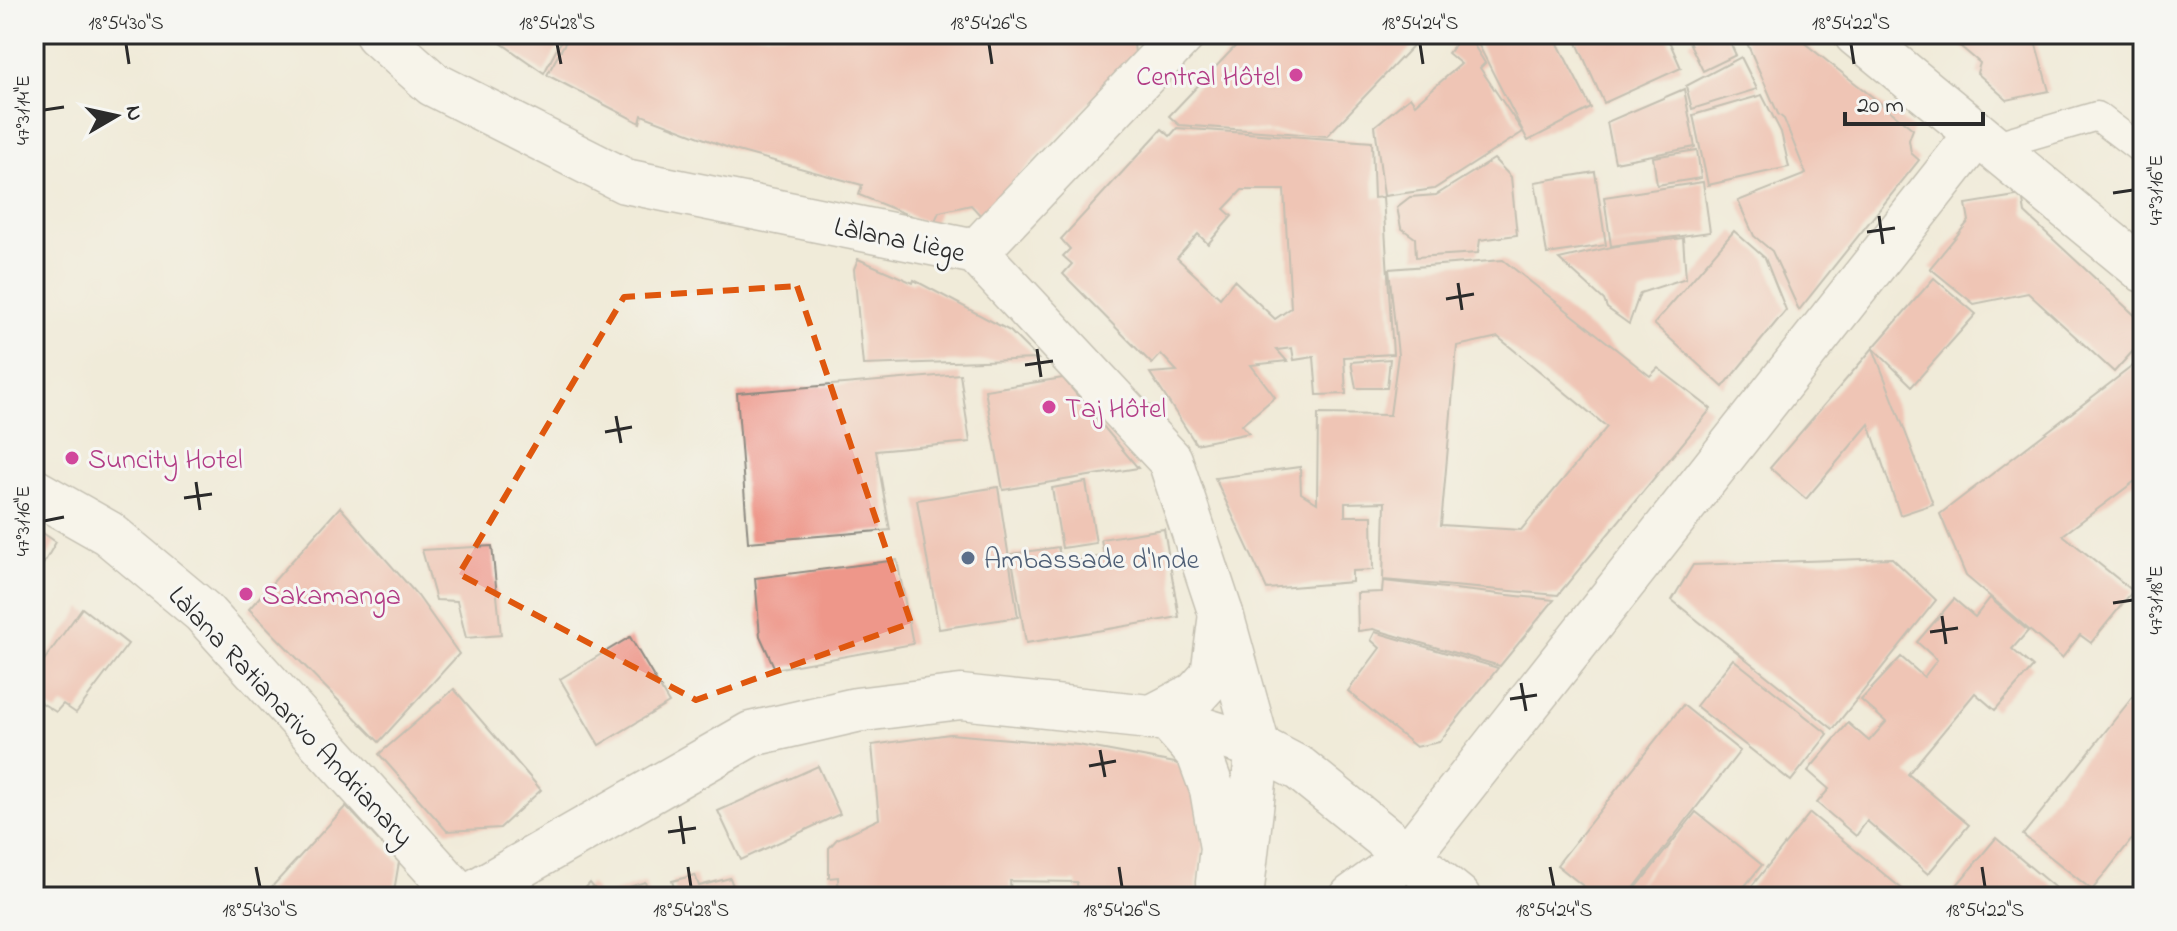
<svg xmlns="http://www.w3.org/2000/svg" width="2177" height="931" viewBox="0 0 2177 931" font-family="'Indie Flower',sans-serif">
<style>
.building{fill:#ee978a;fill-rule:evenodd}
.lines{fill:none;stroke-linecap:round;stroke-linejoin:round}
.service-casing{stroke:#8e8b82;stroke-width:31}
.minor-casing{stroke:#8e8b82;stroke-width:47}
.tertiary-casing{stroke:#8e8b82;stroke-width:47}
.service{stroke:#fff;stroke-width:28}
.minor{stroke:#fff;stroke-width:44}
.tertiary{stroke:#fff;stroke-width:44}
.marked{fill:none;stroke:#df570e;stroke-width:6;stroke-dasharray:16 10;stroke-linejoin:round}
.ticks{fill:none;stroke:#2b2b2b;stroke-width:3}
.hotel-dot{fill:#d1479c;stroke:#f6f6f2;stroke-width:3}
.service-dot{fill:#5c6f8a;stroke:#f6f6f2;stroke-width:3}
.labels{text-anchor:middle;stroke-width:6;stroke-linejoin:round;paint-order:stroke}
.hotel-label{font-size:28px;fill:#b23c85;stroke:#f6f6f2;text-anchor:start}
.street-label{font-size:28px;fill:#2b2b2b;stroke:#f6f6f2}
.service-label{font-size:28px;fill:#4e5e75;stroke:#f6f6f2;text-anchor:start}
.neatline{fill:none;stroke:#2b2b2b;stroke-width:3}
.ticks-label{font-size:20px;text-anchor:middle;fill:#2b2b2b}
</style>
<rect width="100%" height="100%" fill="#f6f6f2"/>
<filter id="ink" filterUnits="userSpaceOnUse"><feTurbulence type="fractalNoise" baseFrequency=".0125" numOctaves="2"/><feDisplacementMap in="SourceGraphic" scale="16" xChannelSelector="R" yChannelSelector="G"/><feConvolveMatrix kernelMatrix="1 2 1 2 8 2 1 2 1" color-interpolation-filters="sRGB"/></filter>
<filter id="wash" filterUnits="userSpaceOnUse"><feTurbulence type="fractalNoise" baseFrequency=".006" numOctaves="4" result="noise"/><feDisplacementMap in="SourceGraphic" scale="32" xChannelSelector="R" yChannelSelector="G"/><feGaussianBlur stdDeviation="1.8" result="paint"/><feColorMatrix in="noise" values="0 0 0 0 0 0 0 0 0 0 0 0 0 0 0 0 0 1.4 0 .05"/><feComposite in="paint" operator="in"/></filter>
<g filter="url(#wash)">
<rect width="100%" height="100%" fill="#f0ebd9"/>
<g id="blocks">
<g class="building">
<path d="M488,34h77l-21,39z"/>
<path d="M570,34h563l2,20 -154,162 -10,-11 -32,7 -6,13 -74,-30 3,-10 -128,-35 -92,-35 -2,8 -93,-48z"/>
<path d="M1247,34h177l-97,102 -148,-11 -10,-9z"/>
<path d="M1441,34h18l-9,9z"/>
<path d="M1464,34h3l18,29 -5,5 43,64 -89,57 -50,7 -9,-70 35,-29 5,7 46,-40 -13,-11z"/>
<path d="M1478,34h75l38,74 -63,33 -54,-105z"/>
<path d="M1573,34h93l15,34 -77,35z"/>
<path d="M1704,34h22l10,21 -33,16 -14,-29z"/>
<path d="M1743,34h50l120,95 -4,11 2,13 8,7 -120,150 -27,-59 -18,-15 -16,-35 68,-27 -22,-55 -6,-5z"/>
<path d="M2022,34h11l16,57 -42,9 -30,-27 3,-10 -20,-17z"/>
<path d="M1741,57l16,32 -65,20 -6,-23z"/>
<path d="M1684,89l11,58 -80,15 -8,-40z"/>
<path d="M1762,95l19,37 8,35 -81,18 -15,-70z"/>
<path d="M1177,128l195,14 2,56 9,-1 10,157 -49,3 2,37 -29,1 -3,-38 -20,3 -2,-12 -15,2 10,11 -36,4 24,32 -33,28 7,8 -53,11 -46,-71 27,-2 -16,-17 -9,10 -89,-90 9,-10 -9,-8 7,-7 -9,-10 101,-110 8,7zM1242,190h42l7,118 -16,11 -41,-39 -14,18 -43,-40 21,-24 10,10 24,-28 -8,-7z"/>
<path d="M1697,150l4,28 -44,7 -4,-28z"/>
<path d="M1494,159l17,18 6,58 -37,5 -2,13 -62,4 -1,-19 -14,-10 -4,-21 13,-10 26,-2z"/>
<path d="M1595,172l11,73 -59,9 -12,-72z"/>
<path d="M1703,182l7,50 -99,14 -7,-49z"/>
<path d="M2022,195l3,18 118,110v17l-29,32 -86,-79 -54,11 -44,-36 39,-47 -3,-17z"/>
<path d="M1734,231l31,27 21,52 -63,77 -69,-63z"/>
<path d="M1683,238l3,40 -46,15 -11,31 -22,-16 -3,-8 -45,-41 57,-13z"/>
<path d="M858,259l55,24 1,-3 96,51 28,28 -175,6 -9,-96z"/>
<path d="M1503,260l147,116 8,-8 53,41 -153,186 -175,-15 2,-78 -40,1v13h27l1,54 -21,1v11l-85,7 -52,-111 85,-11 1,26 16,10 1,-89 72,1 8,-60 -9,-86zM1498,337l109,90 -86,103 -80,-5 16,-179z"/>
<path d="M1934,278l42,36 -64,72 -39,-38z"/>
<path d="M1873,348l60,156 -33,11 -31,-91 -63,75 -36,-31z"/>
<path d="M2143,358v117l-80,60 70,56 -42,52 -11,-8 -18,23 -96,-82 -26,-62z"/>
<path d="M1390,359l-3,29h-31l-5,-26z"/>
<path d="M960,374l10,68 -94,9 14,79 -142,12 -11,-149z"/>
<path d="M1063,378l75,90 -135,22 -18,-100z"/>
<path d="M1086,482l10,61 -34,5 -10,-60z"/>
<path d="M998,487l20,130 -79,12 -22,-129z"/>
<path d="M340,507l78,89 41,58 -80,88 -130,-133z"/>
<path d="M34,527l22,15 -22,38z"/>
<path d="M1164,529l15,88 -153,26 -15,-89 47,-7 4,16 42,-7 -3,-17z"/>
<path d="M492,546l9,89 -35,3 -9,-37 -21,-1 -14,-50z"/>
<path d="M1892,558l44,42 -103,129 -161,-129 21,-35z"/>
<path d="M897,560l16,84 -138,25 -15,-33 -5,-58z"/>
<path d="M1383,581l171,19 -54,66 -127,-37 -15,2 -1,-38 25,-1z"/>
<path d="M1990,598l38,33 -16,18 21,18 -38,43 -20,-17 -67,81 61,51 -41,49 -61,-53 -11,15 -39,-33 12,-14 -21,-18 40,-48 21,18 17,-19 -25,-22 40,-43 23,20 13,-17 -20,-18 37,-43 21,18z"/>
<path d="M82,608l46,36 -52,69 -13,-9 -7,8 -22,-14v-24z"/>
<path d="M1375,632l123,36 -59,74 -23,5 -68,-56 32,-43 -9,-8z"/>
<path d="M630,637l39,66 -70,42 -39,-66z"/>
<path d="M1733,659l95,75 -37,47 -95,-75z"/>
<path d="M2143,684v141l-51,65 -69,-55z"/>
<path d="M454,689l87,101 -41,38 -53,3 -68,-77z"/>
<path d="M1683,705l57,46 -113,146h-30l-40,-32z"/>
<path d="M950,734l128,11 97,18 14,8 15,73 -8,40 2,13h-120l-1,-15 -67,-1 1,16h-172l-1,-20 -9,1v-30l8,-9 42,-20 -7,-74z"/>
<path d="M818,766l22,48 -99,46 -23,-49z"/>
<path d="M346,806l53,56 -6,35h-138l14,-7z"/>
<path d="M1696,812l66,53 -26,32h-107z"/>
<path d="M1810,813l92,76 -6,8h-153z"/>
<path d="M1996,838l70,59h-119z"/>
<path d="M695,875l4,11 31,-8 7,19h-60l-5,-16z"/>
<path d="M645,882l5,15h-73l13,-14 11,13z"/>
</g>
</g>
</g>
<g filter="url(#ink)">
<use href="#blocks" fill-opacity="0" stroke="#8e8b82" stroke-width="2"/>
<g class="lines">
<defs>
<path id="service" d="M1993,146l104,-30 46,35"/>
<g id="minor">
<path d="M377,34l56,50 192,97 351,71 194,208 51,154 37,133 -17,150"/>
<path d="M976,252l207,-218"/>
<path d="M1168,719l31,35 13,35 10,59 -4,35"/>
</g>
<g id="tertiary">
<path d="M1856,34l287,236"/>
<path d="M34,491l74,42 95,79 258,285"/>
<path d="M1150,718l46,-24 17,-19 8,-61"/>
<path d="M466,897l285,-163 105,-24 105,-13 207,22 90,28 42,22 158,128"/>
<path d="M1352,897l55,-40 570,-723"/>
</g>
</defs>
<use href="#service" class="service-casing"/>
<use href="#minor" class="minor-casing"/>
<use href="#tertiary" class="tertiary-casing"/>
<use href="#service" class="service"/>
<use href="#minor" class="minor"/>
<use href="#tertiary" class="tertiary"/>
</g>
</g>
<path d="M0 0H2177V931H0ZM797,286l114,337 -215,77 -237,-126 165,-277z" fill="#f0ebd9" fill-opacity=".55" fill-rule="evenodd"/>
<path class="marked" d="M797,286l114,337 -215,77 -237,-126 165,-277z"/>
<path class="ticks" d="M126,44l3,20M557,44l4,20M989,44l3,20M1420,44l3,20M1851,44l3,20M44,110l20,-3M2113,193l20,-3M1879,216l4,28M1867,232l28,-4M1458,283l4,27M1446,299l28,-5M1037,349l4,28M1025,365l28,-4M616,416l5,27M605,432l27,-5M196,482l4,28M184,498l28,-4M44,521l20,-4M2113,603l20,-3M1942,616l4,28M1930,632l28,-4M1521,683l5,28M1510,699l27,-4M1100,750l5,27M1089,766l27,-5M680,816l4,28M668,832l28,-4M256,867l4,20M688,867l3,20M1119,867l3,20M1550,867l4,20M1982,867l3,20"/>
<g class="hotel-dot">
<circle cx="1296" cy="75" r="8"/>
<circle cx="1049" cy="407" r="8"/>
<circle cx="72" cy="458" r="8"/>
<circle cx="246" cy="594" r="8"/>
</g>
<circle class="service-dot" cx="968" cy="558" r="8"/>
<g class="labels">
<g class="hotel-label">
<text x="1280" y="85" text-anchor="end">Central Hôtel</text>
<text x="1065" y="417">Taj Hôtel</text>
<text x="88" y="468">Suncity Hotel</text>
<text x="262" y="604">Sakamanga</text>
</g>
<g class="street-label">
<text transform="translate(900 238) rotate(12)" y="10">Làlana Liège</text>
<text transform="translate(292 715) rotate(47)" y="10">Làlana Ratianarivo Andrianary</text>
</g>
<g class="service-label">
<text x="984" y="568">Ambassade d'Inde</text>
</g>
</g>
<rect width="2177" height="931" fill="none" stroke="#f6f6f2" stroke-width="88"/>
<g transform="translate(116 116) rotate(81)" stroke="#f6f6f2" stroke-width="6" paint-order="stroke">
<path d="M0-6L14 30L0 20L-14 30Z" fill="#2b2b2b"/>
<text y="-12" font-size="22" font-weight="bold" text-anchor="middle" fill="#2b2b2b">N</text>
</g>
<path d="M1845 112v12h138v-12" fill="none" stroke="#2b2b2b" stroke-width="4"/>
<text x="1857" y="112" font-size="24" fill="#2b2b2b" stroke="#f6f6f2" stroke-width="6" paint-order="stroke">20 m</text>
<rect x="44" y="44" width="2089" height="843" class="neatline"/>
<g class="ticks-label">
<text x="126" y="29">18°54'30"S</text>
<text x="557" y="29">18°54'28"S</text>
<text x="989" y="29">18°54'26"S</text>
<text x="1420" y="29">18°54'24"S</text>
<text x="1851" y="29">18°54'22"S</text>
<text transform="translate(22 110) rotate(-90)" y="7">47°31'14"E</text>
<text transform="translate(2155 190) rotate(-90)" y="7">47°31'16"E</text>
<text transform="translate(22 521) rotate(-90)" y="7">47°31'16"E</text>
<text transform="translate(2155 600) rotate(-90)" y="7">47°31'18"E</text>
<text x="260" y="916">18°54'30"S</text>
<text x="691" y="916">18°54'28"S</text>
<text x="1122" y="916">18°54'26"S</text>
<text x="1554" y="916">18°54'24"S</text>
<text x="1985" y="916">18°54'22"S</text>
</g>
</svg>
